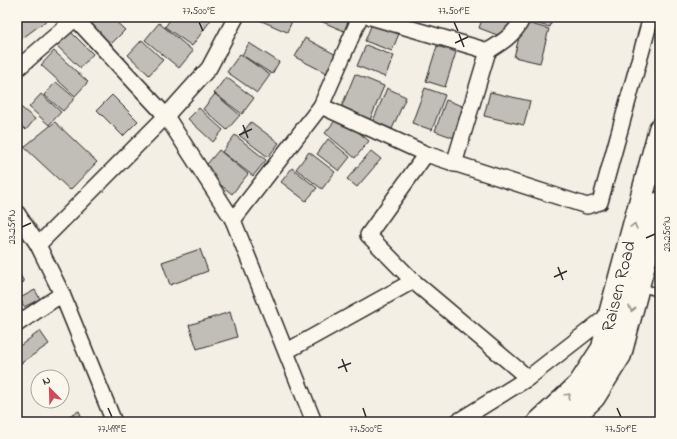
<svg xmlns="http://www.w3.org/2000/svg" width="677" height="439" viewBox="0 0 677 439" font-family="'Indie Flower',sans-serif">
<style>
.building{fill:#c0beb6;stroke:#2b2b2b}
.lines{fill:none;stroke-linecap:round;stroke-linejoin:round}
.service-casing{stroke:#2b2b2b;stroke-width:10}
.minor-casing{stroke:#2b2b2b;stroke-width:18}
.primary-casing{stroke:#2b2b2b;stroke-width:25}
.service{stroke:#fbf7ec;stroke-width:7}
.minor{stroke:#fbf7ec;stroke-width:15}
.primary{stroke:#fbf7ec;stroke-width:22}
.oneway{stroke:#93918c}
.ticks{fill:none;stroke:#2b2b2b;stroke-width:1.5}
.labels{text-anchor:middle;stroke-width:3.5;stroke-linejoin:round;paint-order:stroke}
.street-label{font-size:18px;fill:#2b2b2b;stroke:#fbf7ec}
.neatline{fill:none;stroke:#2b2b2b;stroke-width:1.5}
.ticks-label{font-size:10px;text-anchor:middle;fill:#2b2b2b}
</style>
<rect width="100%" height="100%" fill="#f3efe4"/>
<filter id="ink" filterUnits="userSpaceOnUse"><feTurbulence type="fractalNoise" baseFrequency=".025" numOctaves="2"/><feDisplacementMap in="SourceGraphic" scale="8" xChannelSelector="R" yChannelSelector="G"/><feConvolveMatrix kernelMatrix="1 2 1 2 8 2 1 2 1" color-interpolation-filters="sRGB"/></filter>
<g filter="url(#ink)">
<g class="building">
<path d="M17,17h34l-31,23 -3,-3z"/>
<path d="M86,17h25l14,13 -14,14 -27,-25z"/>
<path d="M172,17h41l-21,29 -27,-19z"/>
<path d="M257,17h37l-7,15 -30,-13z"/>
<path d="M311,17h39l-6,14z"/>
<path d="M483,17h30l-8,21 -26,-10z"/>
<path d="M523,17h30l-3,10 -28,-7z"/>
<path d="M373,21l27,10 -8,20 -27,-10z"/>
<path d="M523,22l26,7 -9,34 -26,-6z"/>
<path d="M159,23l34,28 -14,17 -34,-28z"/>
<path d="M69,30l24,24 -13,14 -25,-24z"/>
<path d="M305,38l35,19 -10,18 -35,-18z"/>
<path d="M142,40l21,20 -14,15 -21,-20z"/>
<path d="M249,43l30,19 -7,12 -30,-19z"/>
<path d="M366,45l28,11 -9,21 -28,-11z"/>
<path d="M437,46l19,6 -11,35 -19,-6z"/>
<path d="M54,51l34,31 -13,14 -34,-31z"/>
<path d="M240,54l30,21 -13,18 -30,-21z"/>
<path d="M355,74l29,12 -14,34 -29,-12z"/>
<path d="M226,77l28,21 -12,16 -28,-21z"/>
<path d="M56,82l19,16 -12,13 -19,-16z"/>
<path d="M387,88l19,9 -14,32 -19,-8z"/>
<path d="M425,88l20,7 -13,35 -20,-7z"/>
<path d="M490,92l40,9 -6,24 -40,-9z"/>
<path d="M41,94l20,18 -12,13 -20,-18z"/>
<path d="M215,94l25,21 -13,15 -24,-21z"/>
<path d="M112,95l26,26 -15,15 -26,-26z"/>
<path d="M446,100l22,8 -11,31 -22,-8z"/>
<path d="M17,104l18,15 -9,11 -9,-8z"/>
<path d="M199,108l24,22 -10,12 -25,-23z"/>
<path d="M339,116l30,25 -14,17 -30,-25z"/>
<path d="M55,122l42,40 -27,28 -46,-43z"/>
<path d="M251,122l28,21 -11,14 -28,-21z"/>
<path d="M235,135l31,25 -13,16 -31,-24z"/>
<path d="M328,139l22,18 -11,14 -22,-17z"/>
<path d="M219,150l29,24 -16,20 -30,-24z"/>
<path d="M371,151l10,8 -24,28 -10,-8z"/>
<path d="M309,152l26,20 -13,17 -26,-20z"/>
<path d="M292,168l25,20 -11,13 -25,-19z"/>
<path d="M200,249l8,22 -38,14 -8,-23z"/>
<path d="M17,269l7,13 -7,3z"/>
<path d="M35,290l5,9 -16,8 -4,-9z"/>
<path d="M230,312l7,25 -40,12 -8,-24z"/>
<path d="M40,331l9,13 -32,22v-18z"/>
<path d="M79,411l5,11h-15l-2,-5z"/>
</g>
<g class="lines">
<defs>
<path id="service" d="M640,287l20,6"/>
<g id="minor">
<path d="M74,17l92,99 67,104 81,202"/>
<path d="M371,17l117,34 -34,113"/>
<path d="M488,51c13,-8 26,-16 33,-30"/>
<path d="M17,69l60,-52"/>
<path d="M321,106l105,48 161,52 13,-4 51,-185"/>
<path d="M426,154l-58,81 45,46 115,97"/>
<path d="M17,213l21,32 24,49 52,128"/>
<path d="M233,220l88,-114 39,-89"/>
<path d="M38,245l128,-129 43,-48 27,-51"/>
<path d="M17,324l45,-30"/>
<path d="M287,351l126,-70"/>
<path d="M457,422l71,-44 82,-64"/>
</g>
<g id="primary">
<path d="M539,422l40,-37 24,-37 7,-34 50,-185"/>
<path d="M568,422l26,-25 26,-42 40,-152"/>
</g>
</defs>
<use href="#service" class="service-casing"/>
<use href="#minor" class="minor-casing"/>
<use href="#primary" class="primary-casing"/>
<use href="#service" class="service"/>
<use href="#minor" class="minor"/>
<use href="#primary" class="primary"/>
</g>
<defs><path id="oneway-chevron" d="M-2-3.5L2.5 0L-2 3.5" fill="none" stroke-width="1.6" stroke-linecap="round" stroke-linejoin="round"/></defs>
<g class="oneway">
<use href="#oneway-chevron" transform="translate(634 226) rotate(-75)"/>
<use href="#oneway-chevron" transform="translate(632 309) rotate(105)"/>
<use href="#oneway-chevron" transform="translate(568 396) rotate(-43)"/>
</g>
</g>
<path class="ticks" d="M199,22l4,9M454,22l4,9M459,34l5,13M455,43l13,-6M243,125l5,13M239,135l13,-6M22,227l9,-4M646,238l9,-4M558,267l5,13M554,277l13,-6M342,359l5,13M338,368l13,-5M108,408l4,9M363,408l3,9M617,408l4,9"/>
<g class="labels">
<g class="street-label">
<text transform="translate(618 286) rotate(-76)" y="6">Raisen Road</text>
</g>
</g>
<rect width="677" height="439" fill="none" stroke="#fbf7ec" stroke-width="44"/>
<g transform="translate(50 389) rotate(337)"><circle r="19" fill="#fbf7ec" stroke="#a8a59f"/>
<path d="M0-3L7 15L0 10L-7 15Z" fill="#d1495b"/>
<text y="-6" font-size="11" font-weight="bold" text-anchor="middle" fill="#2b2b2b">N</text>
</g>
<rect x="22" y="22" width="633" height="395" class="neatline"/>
<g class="ticks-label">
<text x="199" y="14">77.500°E</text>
<text x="454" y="14">77.501°E</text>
<text transform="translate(11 227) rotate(-90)" y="4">23.251°N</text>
<text transform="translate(666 234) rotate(-90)" y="4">23.250°N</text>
<text x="112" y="432">77.499°E</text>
<text x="366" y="432">77.500°E</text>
<text x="621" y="432">77.501°E</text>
</g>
</svg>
